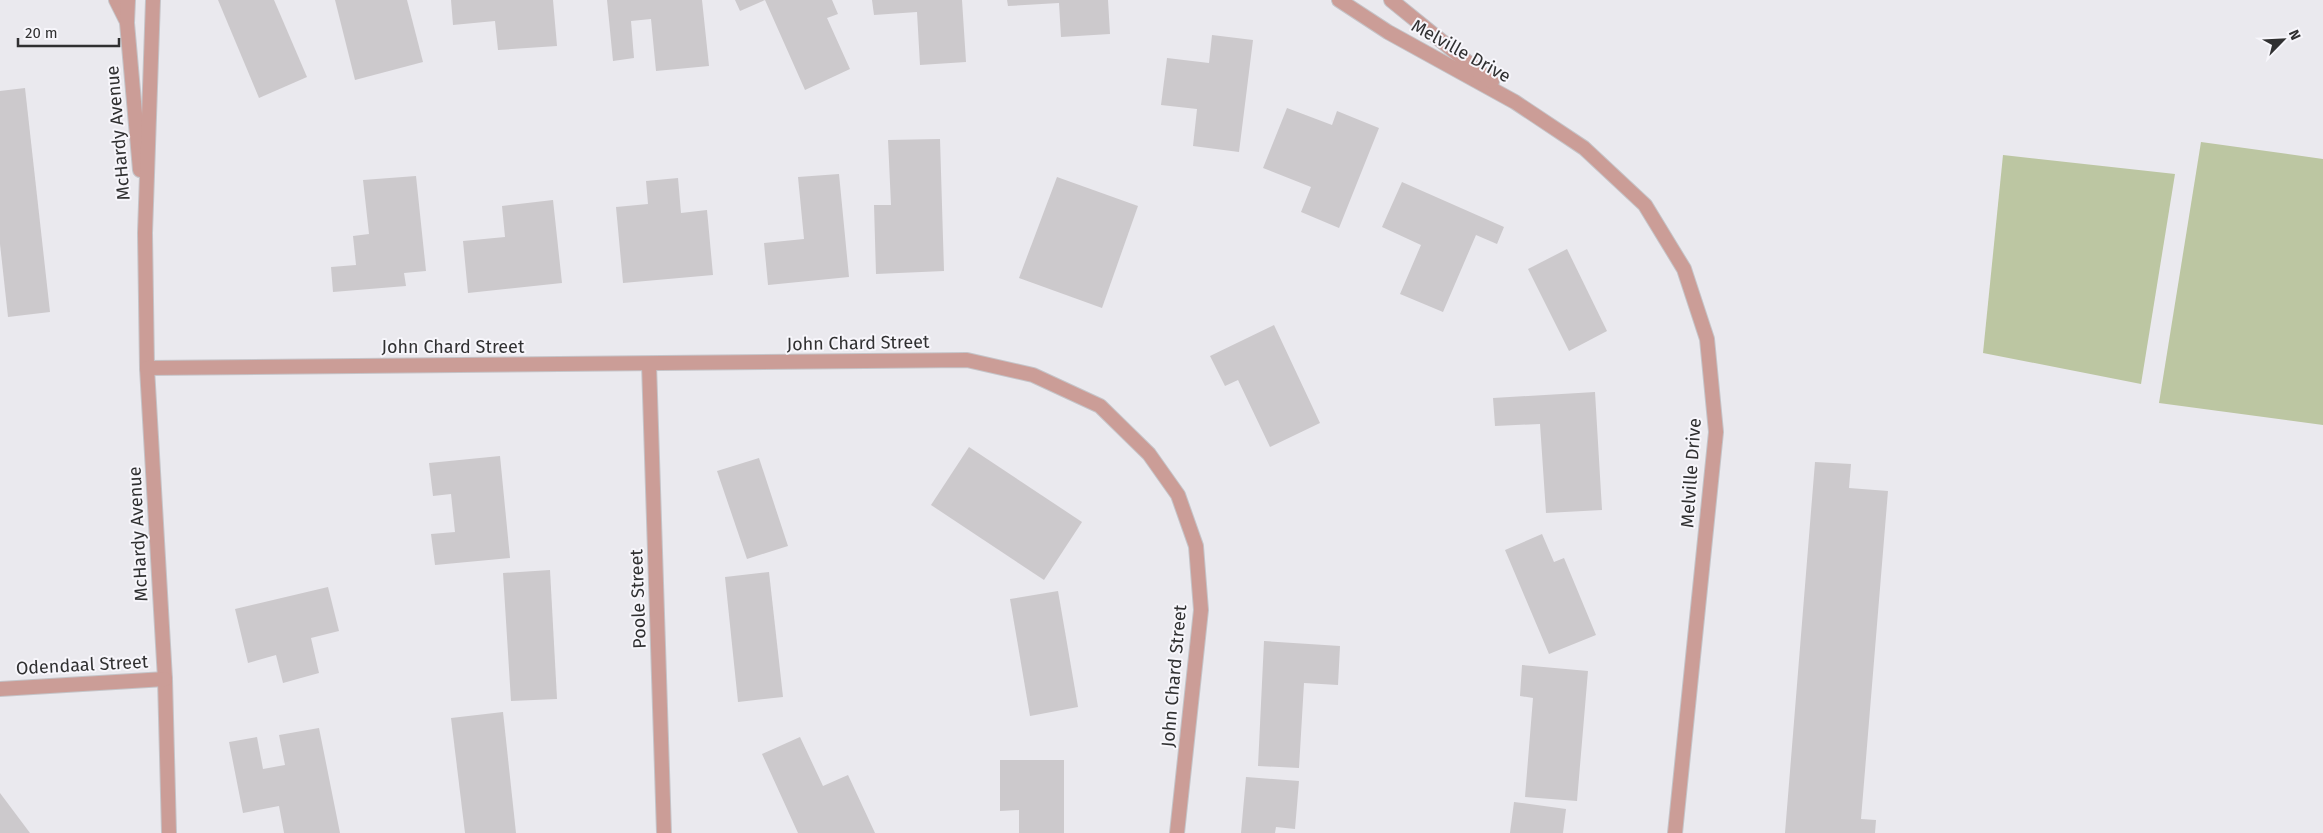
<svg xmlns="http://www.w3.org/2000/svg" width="2323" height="833" viewBox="0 0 2323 833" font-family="'Fira Sans',sans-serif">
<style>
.pitch{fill:#bcc6a2}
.building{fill:#ccc9cc}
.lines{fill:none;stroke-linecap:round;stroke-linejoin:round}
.minor-casing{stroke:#c5c4c8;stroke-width:16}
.minor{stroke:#cb9d97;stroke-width:14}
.labels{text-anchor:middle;stroke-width:4;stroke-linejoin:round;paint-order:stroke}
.street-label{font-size:18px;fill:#303031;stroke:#f7f6fb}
</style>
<rect width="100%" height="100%" fill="#eae9ee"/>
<g class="pitch">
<path d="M2201,142l122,17v266l-164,-22z"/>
<path d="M2003,155l172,19 -34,210 -158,-31z"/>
</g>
<g class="building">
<path d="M218,0h56l33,77 -48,21z"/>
<path d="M335,0h72l16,62 -68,18z"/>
<path d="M451,0h102l4,46 -59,4 -3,-29 -42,4z"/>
<path d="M607,0h95l7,66 -53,5 -5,-52 -20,2 3,37 -21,3z"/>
<path d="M735,0h97l6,14 -11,4 23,51 -45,21 -40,-90 -25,11z"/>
<path d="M872,0h90l4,62 -46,3 -3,-53 -43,3z"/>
<path d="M1007,0h101l2,34 -49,3 -2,-34 -51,3z"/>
<path d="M1212,35l41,5 -14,112 -46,-6 4,-37 -36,-4 6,-47 42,5z"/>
<path d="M25,88l25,224 -42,5 -8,-73v-153z"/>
<path d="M1287,108l45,17 5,-14 42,17 -40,100 -38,-16 10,-25 -48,-19z"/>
<path d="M940,139l4,132 -68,3 -2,-69h17l-3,-65z"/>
<path d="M839,174l10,103 -81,8 -4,-42 40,-4 -6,-62z"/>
<path d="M416,176l10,95 -22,2 2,13 -73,6 -2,-25 25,-2 -3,-29 16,-2 -6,-54z"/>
<path d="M1057,177l81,29 -36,102 -83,-30z"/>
<path d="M678,178l3,35 26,-3 6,65 -90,8 -7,-76 32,-3 -2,-23z"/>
<path d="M1402,182l102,45 -7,17 -21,-9 -33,77 -43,-18 21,-49 -39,-18z"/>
<path d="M553,200l9,83 -94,10 -5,-52 42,-4 -3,-31z"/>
<path d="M1567,249l40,82 -38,20 -41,-82z"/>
<path d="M1274,325l46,98 -50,24 -32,-67 -13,6 -15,-30z"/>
<path d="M1595,392l7,118 -56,3 -6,-89 -45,2 -2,-28z"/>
<path d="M969,447l113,75 -38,58 -113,-75z"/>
<path d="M500,456l10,102 -75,7 -4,-31 24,-2 -4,-38 -18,2 -4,-33z"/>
<path d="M759,458l29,88 -41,13 -30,-88z"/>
<path d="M1815,462l36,2 -2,24 39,3 -27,328 15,1 -1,13h-90z"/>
<path d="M1542,534l12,28 10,-4 32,77 -47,19 -44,-104z"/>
<path d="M550,570l7,129 -46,2 -8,-128z"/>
<path d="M769,572l14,125 -45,5 -13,-125z"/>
<path d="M328,587l11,44 -28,7 8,35 -36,10 -7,-28 -28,8 -13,-54z"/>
<path d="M1058,591l20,116 -48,9 -20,-117z"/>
<path d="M1264,641l76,5 -2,39 -34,-2 -5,85 -41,-2z"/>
<path d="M1522,665l66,6 -11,130 -52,-4 8,-99 -13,-2z"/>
<path d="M503,712l13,121h-51l-14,-115z"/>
<path d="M319,728l21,105h-56l-5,-27 -36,7 -14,-71 28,-5 6,32 22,-4 -6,-30z"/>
<path d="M800,737l23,49 25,-11 27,58h-77l-36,-79z"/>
<path d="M1000,760h64v73h-45v-23l-19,1z"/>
<path d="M1246,777l53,4 -4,48 -19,-2 -1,6h-34z"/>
<path d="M0,793l30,40h-30z"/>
<path d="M1514,802l52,7 -3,24h-53z"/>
</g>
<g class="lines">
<defs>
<g id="minor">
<path d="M116,0l10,20"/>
<path d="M128,0l-1,23 13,147"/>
<path d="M153,0l-8,233 2,135 18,311 4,154"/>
<path d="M1339,0l49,32 127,70 69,46 61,57 39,64 23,70 9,93 -41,401"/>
<path d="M1391,0l101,82"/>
<path d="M649,364l15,469"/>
<path d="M147,368l820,-8 66,15 67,31 49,48 29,41 18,51 5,64 -24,223"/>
<path d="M0,689l165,-10"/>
</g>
</defs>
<use href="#minor" class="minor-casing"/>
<use href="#minor" class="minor"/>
</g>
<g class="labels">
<g class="street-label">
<text transform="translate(1461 51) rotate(29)" y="6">Melville Drive</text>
<text transform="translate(118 133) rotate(-95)" y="6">McHardy Avenue</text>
<text transform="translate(858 343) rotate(-1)" y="6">John Chard Street</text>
<text x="453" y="353">John Chard Street</text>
<text transform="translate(1691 473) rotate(-86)" y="6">Melville Drive</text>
<text transform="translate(138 534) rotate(-93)" y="6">McHardy Avenue</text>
<text transform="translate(638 599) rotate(-92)" y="6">Poole Street</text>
<text transform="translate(82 665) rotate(-3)" y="6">Odendaal Street</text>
<text transform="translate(1174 676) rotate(-85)" y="6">John Chard Street</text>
</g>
</g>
<g transform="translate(2283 40) rotate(66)" stroke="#f7f6fb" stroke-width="4" paint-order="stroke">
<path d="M0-4L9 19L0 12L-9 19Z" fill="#303031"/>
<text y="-8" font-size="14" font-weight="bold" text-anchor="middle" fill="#303031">N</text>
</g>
<path d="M18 38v8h101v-8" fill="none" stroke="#303031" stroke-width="2.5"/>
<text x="25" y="38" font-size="15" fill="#303031" stroke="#f7f6fb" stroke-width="4" paint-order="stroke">20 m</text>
</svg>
